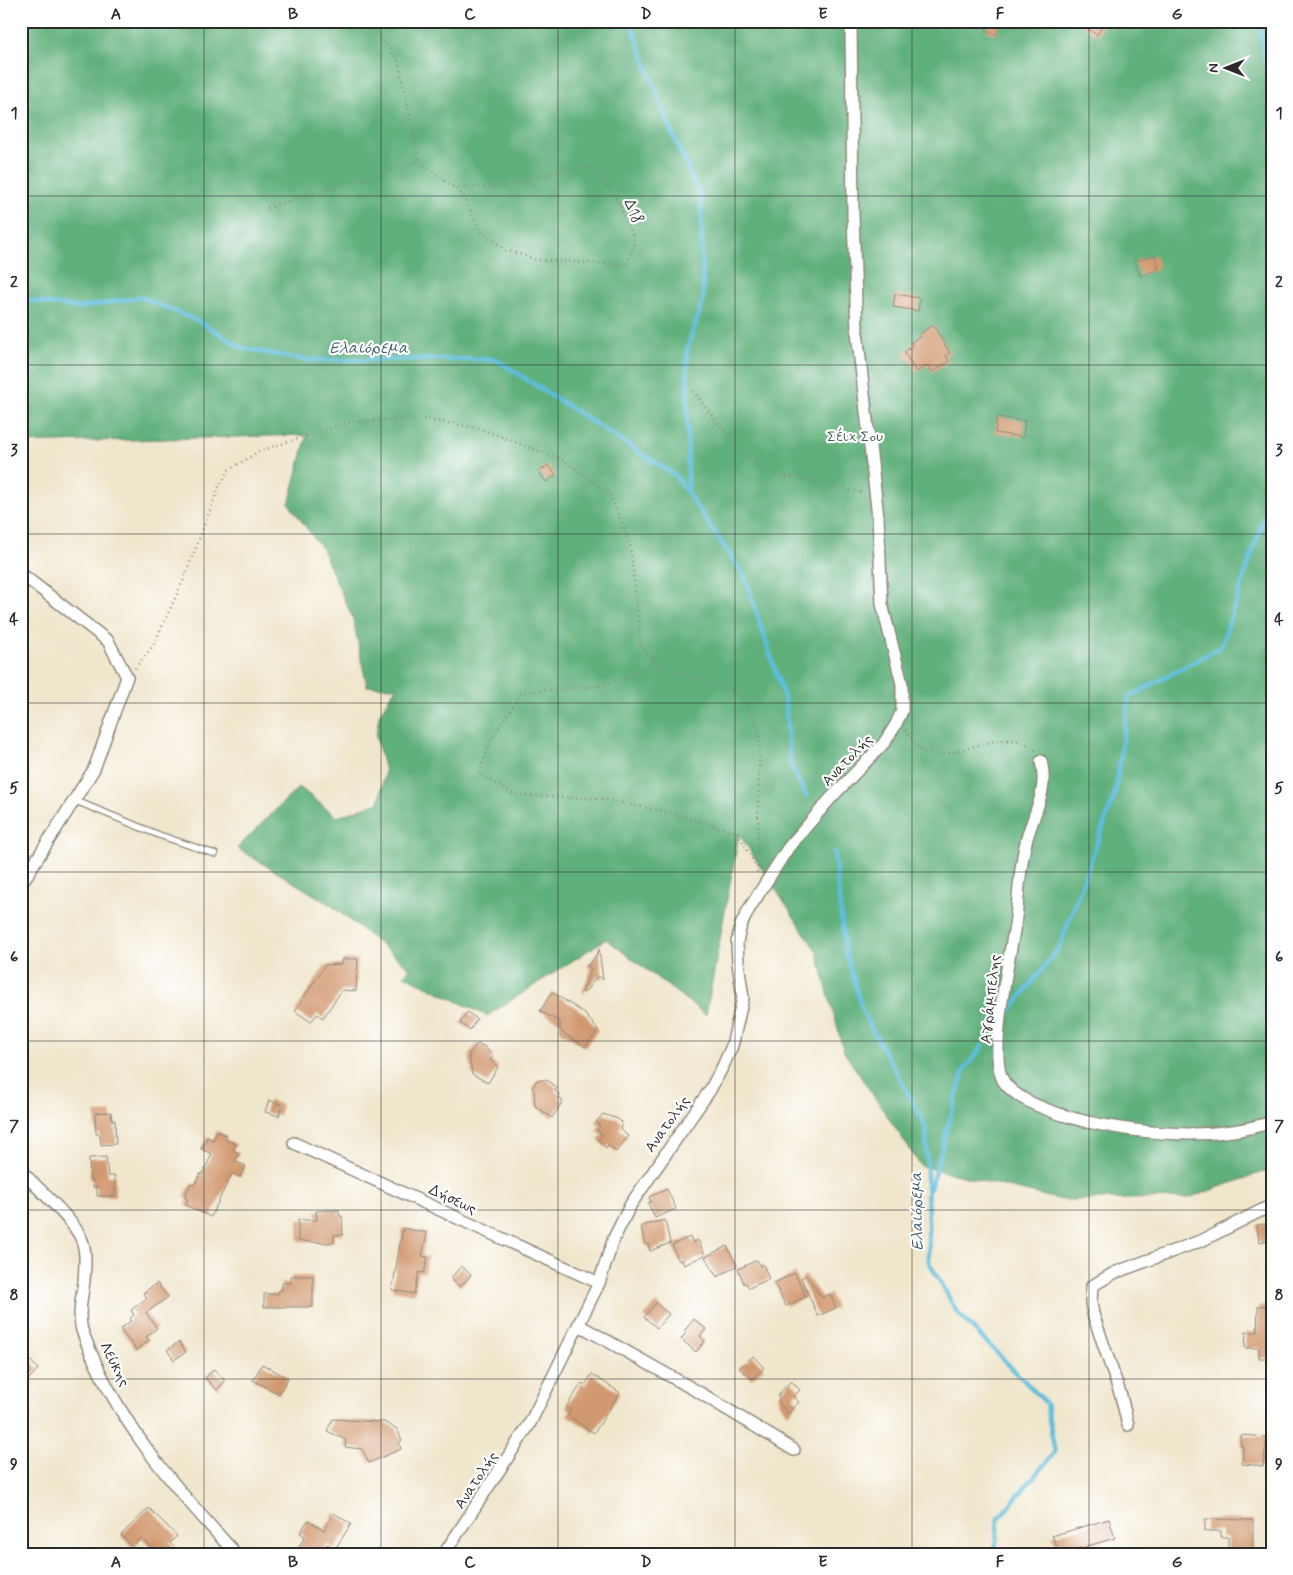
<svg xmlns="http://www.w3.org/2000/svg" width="1293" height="1575" viewBox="0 0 1293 1575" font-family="Mynerve,sans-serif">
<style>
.forest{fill:#60b07b;stroke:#466e53}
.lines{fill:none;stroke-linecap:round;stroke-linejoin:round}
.stream{stroke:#5dbddb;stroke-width:4.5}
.building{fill:#d1996f}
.service-casing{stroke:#8e887c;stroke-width:8}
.minor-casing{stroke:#8e887c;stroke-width:14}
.path{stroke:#8e887c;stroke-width:2.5;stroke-dasharray:1 4;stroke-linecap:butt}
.service{stroke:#fff;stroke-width:5.5}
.minor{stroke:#fff;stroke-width:11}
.grid{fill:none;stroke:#2b2b2b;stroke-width:1;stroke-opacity:0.55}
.labels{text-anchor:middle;stroke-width:4.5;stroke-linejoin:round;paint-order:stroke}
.street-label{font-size:15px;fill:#2b2b2b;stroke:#fff}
.park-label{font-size:15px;fill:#45634f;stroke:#fff}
.water-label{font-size:16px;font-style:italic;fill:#3c5e69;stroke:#fff}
.neatline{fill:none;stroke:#2b2b2b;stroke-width:2}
.grid-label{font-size:16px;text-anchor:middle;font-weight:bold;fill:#2b2b2b}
</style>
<rect width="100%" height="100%" fill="#fff"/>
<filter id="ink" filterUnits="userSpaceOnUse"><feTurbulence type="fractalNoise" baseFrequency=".02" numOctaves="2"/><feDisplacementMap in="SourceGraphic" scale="10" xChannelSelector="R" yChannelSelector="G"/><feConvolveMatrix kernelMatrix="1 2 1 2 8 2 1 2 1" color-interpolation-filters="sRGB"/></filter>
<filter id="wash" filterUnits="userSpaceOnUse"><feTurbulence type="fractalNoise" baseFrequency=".0096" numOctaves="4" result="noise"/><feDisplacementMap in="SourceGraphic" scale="20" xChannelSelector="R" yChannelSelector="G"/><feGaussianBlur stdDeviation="1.12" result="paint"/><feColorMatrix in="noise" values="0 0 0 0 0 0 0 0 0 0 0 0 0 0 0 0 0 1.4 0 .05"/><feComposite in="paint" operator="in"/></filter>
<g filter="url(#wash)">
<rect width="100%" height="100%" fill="#f0e6cc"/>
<path class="forest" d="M21,21h1251v1148l-84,29 -126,2 -141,-34 -77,-114 -27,-100 -78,-118 -33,181 -100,-76 -119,77 -83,-41 6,-7 -79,-63 -94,-57 62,-61 38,30 42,-15 6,-31 -9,-34 3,-22 17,-28 -29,-1 -14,-67 -31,-70 -33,-45 18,-69 -286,8z"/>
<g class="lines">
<g class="stream">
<path d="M630,21l42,112 29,65 2,102 -16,50 1,142"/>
<path d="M1259,21l13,83"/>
<path d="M21,299l57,9 63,-11 61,26 40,25 63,12 190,-1 181,117 69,101 40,123 5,63 16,33"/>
<path d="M834,852l11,98 18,63 63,113 3,136 28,50 89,91 9,49 -57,67 -3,35"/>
<path d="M1008,1013l51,-65 56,-154 14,-97 92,-50 51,-154"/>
<path d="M930,1189l34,-119 19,-24"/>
</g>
</g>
<g id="blocks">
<g class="building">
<path d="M990,21h11l-5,14 -10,-4z"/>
<path d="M1076,21h29l-8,14z"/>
<path d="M1155,255l4,14 -19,7 -5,-15z"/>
<path d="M895,294l25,4 -2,13 -25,-4z"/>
<path d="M933,325l17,28 -4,2 3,7 -17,10 -4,-7 -12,7 -12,-20 9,-6 -2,-4 10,-6 -2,-2z"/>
<path d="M997,417l28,4 -2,16 -28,-4z"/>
<path d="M548,465l8,10 -10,7 -7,-10z"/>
<path d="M599,949l4,31 -5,-4 -14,17 -2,-1 9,-23 -4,-3 9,-10z"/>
<path d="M343,959h15l-2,32 -14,-1 -19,28 -6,-4 -6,8 -16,-11 30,-46 17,-1z"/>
<path d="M552,992l32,21 14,17 -13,17 -25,-16v-9l-20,-11z"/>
<path d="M467,1012l10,7 -7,11 -10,-7z"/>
<path d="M477,1044l7,2 9,10 -3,4 8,7 -10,16 -16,-9 -3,-20z"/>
<path d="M537,1080h10l10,8 -2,3 5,4 -1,3 4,3 -11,17 -17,-12 -1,-15 -2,-3z"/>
<path d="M269,1100l13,5 -3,11 -14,-4z"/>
<path d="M111,1112l1,8h3l1,24 -15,1 -1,-11h-4l-1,-21z"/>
<path d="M603,1114l15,5 4,4 -2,6 8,7 -12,16 -8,-7 -2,3 -8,-8 5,-5 -6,-5 3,-4 -4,-4z"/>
<path d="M217,1131l10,5 -2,3 11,5 -3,6 6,3 -4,8 11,5 -6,11 -8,-4 -21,44 -26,-12 3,-6 -4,-2 7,-14 4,2 5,-11h2l10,-20 -11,-5 6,-12 6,3z"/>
<path d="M106,1157l2,19h7v20h-18v-9h-4v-7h-3l-1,-22z"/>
<path d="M667,1189l9,20 -21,9 -7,-15 3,-1 -2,-5z"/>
<path d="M339,1210v6h3l1,19h-9v7l-5,1 -31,-2v-21h19l-1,-9z"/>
<path d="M665,1220l5,23 -20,8 -2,-7 -3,1 -4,-19z"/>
<path d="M1272,1223v18l-13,1 -2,-17z"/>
<path d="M403,1228l24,5 -5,23 6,1 -4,16 -5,-1 -5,22 -22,-4z"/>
<path d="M690,1237l3,6 5,-3 7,15 -21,10 -2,-5 -3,1 -7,-16z"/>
<path d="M727,1246l10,20 -20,11 -12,-20z"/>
<path d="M757,1260l3,6 3,-2 6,15 -20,9 -3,-5 -2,1 -6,-15z"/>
<path d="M461,1266l10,9 -11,12 -9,-9z"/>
<path d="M795,1273l11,24 -20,9 -12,-23z"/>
<path d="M806,1275l16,23 8,-4 6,14 -18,8 -17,-38z"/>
<path d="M291,1276h22v31h-49v-13h14l1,-4h3v-7h9z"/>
<path d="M157,1283l11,14 -22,16 11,15 -11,9 3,3 -13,10 -16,-21 11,-8 -2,-2 5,-4 -3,-5 16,-12 -4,-5z"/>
<path d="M656,1303l13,11 -12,14 -13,-11z"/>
<path d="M1272,1305v53h-13v-10h-14l1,-16h11l1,-26z"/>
<path d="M694,1319l12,10 -6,7 5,5 -9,11 -15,-13 5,-6 -2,-2z"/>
<path d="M179,1342l7,10 -12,8 -7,-10z"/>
<path d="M21,1350l17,19 -17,19z"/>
<path d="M753,1356l11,12 -12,11 -13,-11z"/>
<path d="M262,1364l26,14 -9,16 -26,-14z"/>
<path d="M214,1369l11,12 -8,9 -12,-12z"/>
<path d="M592,1374l28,19 -26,40 -27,-18 4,-5 -5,-3 16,-24 3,2z"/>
<path d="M791,1381l9,9 -7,7 6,5 -11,12 -8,-10 -2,-9z"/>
<path d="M333,1419l51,3 13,7 5,11 -3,3 2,6 -32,14 -7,-14 -17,-2 1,-7 -19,-9z"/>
<path d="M1241,1435l26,2 -4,29 -21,-2 1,-18h-2z"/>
<path d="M149,1508l28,28 -7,7 11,11h-23l-16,-16 -10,9 -11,-12z"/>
<path d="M334,1513l17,11 -16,25 -8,-5 -6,10h-14l-9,-6 7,-12 -5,-3 8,-13 16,10z"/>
<path d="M1109,1519l6,19 -55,16 -8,-18z"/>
<path d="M1205,1519l48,1v32l-25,2v-17h-7v-6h-16z"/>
</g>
</g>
</g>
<g filter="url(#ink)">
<use href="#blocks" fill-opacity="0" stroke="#8e887c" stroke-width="1"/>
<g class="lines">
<defs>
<path id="service" d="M76,801l83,34 56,19"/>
<g id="minor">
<path d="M1041,761c8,30 -8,53 -15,81 -7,26 -7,55 -11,83 -5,31 -28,132 -11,157 14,21 60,34 84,40 60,13 125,19 184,0"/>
<path d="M21,884l73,-115 33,-92 -19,-36 -84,-65"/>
<path d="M294,1143l305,140"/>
<path d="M21,1171c15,15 50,47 59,65 7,13 5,30 4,45 -2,16 -7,36 -1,52 32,87 92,155 153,221"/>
<path d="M579,1325l123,69 92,56"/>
<path d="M1128,1425l-7,-29 -28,-82 -2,-11 1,-17 22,-13 89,-33 69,-35"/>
<path d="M444,1554l85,-129 70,-142 15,-45 17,-34 79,-114 13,-24 9,-20 11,-48 -5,-35 -1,-21 4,-17 8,-16 39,-61 42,-49 54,-56 11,-17 7,-15v-27l-20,-80 -4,-87 -21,-185 -4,-117 -2,-194"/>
</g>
</defs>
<use href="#service" class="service-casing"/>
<use href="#minor" class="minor-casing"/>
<g class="path">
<path d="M367,21l31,39 21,101 43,33 19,38 25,18 31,10 90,5 8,-24 -18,-41 -22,-32 -27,1 -63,17 -49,2"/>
<path d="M267,208l152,-47"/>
<path d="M693,391l47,60 21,16 18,9 28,3 56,14"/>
<path d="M655,662l-14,9 -39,15 -80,6 -31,48 -12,34 36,21 86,4 68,13 69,21 18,33"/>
<path d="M135,668l18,-22 30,-65 36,-94 10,-17 30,-19 91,-29 67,-4 61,10 85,32 46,33 21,50 11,103 20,22 48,14 33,16 18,31 -3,144"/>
<path d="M905,730l18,23c6,0 13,1 19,1 30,-3 69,-28 94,-3"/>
</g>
<use href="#service" class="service"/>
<use href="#minor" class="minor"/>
</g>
</g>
<path class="grid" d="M204,21v1533M381,21v1533M558,21v1533M735,21v1533M912,21v1533M1089,21v1533M21,196h1251M21,365h1251M21,534h1251M21,703h1251M21,872h1251M21,1041h1251M21,1210h1251M21,1379h1251"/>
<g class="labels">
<g class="street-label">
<text transform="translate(634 211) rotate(66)" y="5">Δ18</text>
<text transform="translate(847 760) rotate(-46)" y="5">Ανατολής</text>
<text transform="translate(990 999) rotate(-84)" y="5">Αγράμπελης</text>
<text transform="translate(667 1124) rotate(-54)" y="5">Ανατολής</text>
<text transform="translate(453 1199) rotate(25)" y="5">Δήσεως</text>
<text transform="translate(115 1364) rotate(63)" y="5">Λεύκης</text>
<text transform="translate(476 1480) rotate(-56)" y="5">Ανατολής</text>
</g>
<g class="park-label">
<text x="855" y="441">Σέιχ Σου</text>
</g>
<g class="water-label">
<text x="369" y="353">Ελαιόρεμα</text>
<text transform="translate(916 1211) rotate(-91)" y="6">Ελαιόρεμα</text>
</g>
</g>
<rect width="1293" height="1575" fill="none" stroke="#fff" stroke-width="55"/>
<g transform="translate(1226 68) rotate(270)" stroke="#ffffff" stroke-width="4" paint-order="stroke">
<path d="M0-4L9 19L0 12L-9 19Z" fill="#2b2b2b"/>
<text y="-8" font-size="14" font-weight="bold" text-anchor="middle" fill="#2b2b2b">N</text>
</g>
<rect x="28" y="28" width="1238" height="1520" class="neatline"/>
<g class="grid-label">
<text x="116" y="19">A</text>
<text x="293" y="19">B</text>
<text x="470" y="19">C</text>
<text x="646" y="19">D</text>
<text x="823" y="19">E</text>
<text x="1000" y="19">F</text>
<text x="1177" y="19">G</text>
<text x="14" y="118">1</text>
<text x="1279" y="118">1</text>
<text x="14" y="287">2</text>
<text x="1279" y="287">2</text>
<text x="14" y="455">3</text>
<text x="1279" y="455">3</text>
<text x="14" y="624">4</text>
<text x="1279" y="624">4</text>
<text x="14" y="793">5</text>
<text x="1279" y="793">5</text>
<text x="14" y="962">6</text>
<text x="1279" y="962">6</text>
<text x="14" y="1131">7</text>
<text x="1279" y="1131">7</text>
<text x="14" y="1300">8</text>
<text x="1279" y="1300">8</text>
<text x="14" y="1469">9</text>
<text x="1279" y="1469">9</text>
<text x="116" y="1567">A</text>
<text x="293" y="1567">B</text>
<text x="470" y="1567">C</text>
<text x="646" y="1567">D</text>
<text x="823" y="1567">E</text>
<text x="1000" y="1567">F</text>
<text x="1177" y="1567">G</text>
</g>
</svg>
